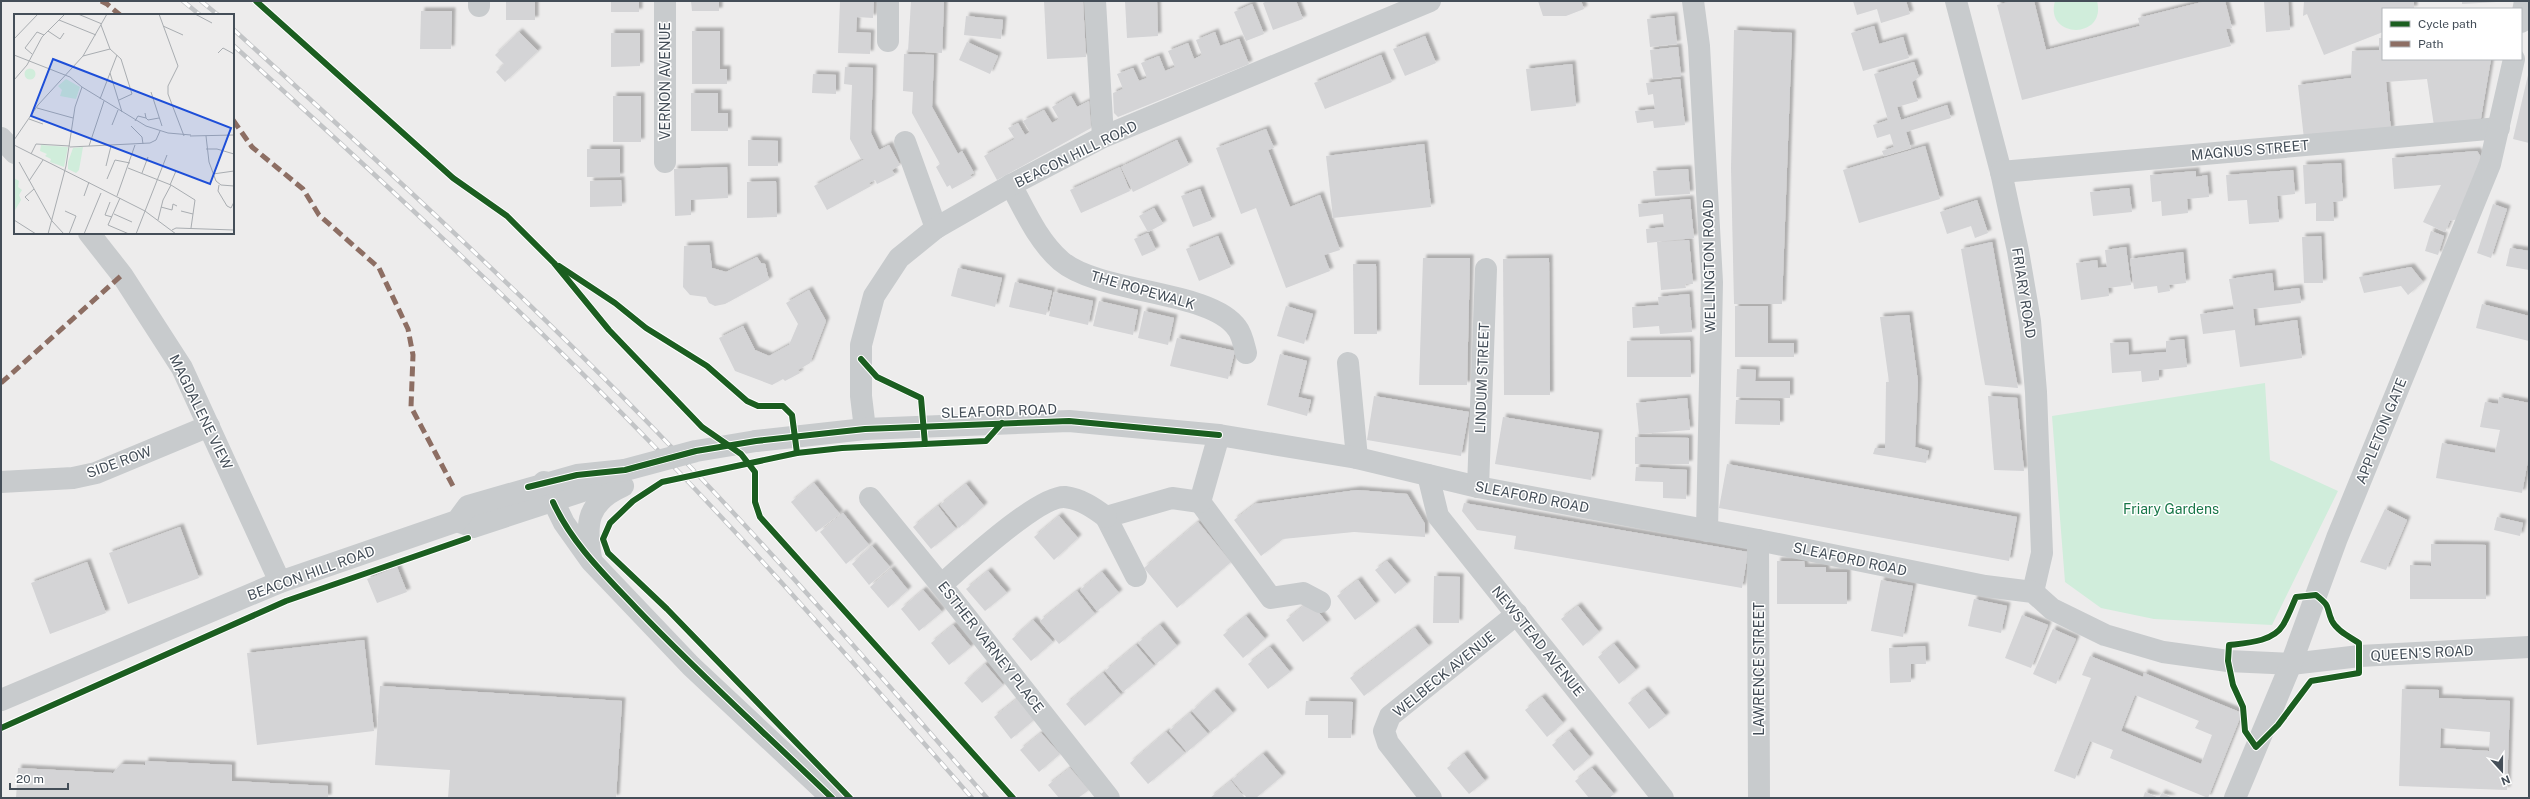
<svg xmlns="http://www.w3.org/2000/svg" width="2530" height="799" viewBox="0 0 2530 799" font-family="'Public Sans',sans-serif">
<style>
.green{fill:#d0eddb}
.building{fill:#d4d4d6;fill-rule:evenodd;filter:url(#shadow)}
.lines{fill:none;stroke-linecap:round;stroke-linejoin:round}
.minor{stroke:#c8cbcd;stroke-width:22}
.rail-casing{stroke:#c2c4c6;stroke-width:4.5}
.rail{stroke:#fff;stroke-width:3;stroke-dasharray:9;stroke-linecap:butt}
.minor-bridge{stroke:#c8cbcd;stroke-width:22}
.quiet{stroke:#8d6e63;stroke-width:5;stroke-dasharray:10 5;stroke-linecap:butt}
.cycleway-casing{stroke:#fff;stroke-width:8}
.cycleway{stroke:#1b5e20;stroke-width:6}
.labels{text-anchor:middle;stroke-width:3;stroke-linejoin:round;paint-order:stroke}
.street-label{font-size:14px;fill:#444e58;stroke:#fff}
.park-label{font-size:14px;fill:#187648;stroke:#fff}
.inset-road{fill:none;stroke:#a9adb1;stroke-width:1}
.view{fill:#1d4ed8;fill-opacity:0.15;stroke:#1d4ed8;stroke-width:2}
.inset-edge{fill:none;stroke:#444e58;stroke-width:2}
</style>
<defs>
<filter id="shadow"><feDropShadow dx="3.5" dy="-3.5" stdDeviation="1" flood-color="#0004"/></filter>
</defs>
<rect width="100%" height="100%" fill="#edecec"/>
<g class="green">
<path d="M2055,1h42c10,39 -53,38 -42,0z"/>
<path d="M2265,383l5,77 68,31 -66,134 -118,-6 -53,-11 -36,-26 -13,-166z"/>
</g>
<g class="building">
<rect x="506" y="1" width="29" height="19"/>
<rect x="611" y="1" width="28" height="11"/>
<path d="M691,1h28v10h-27z"/>
<path d="M840,1h34l-1,17 -16,-1 -1,15 15,1 -1,21 -32,-1z"/>
<path d="M911,1h33l-2,52 -34,-2z"/>
<path d="M1044,1h39l3,56 -39,2z"/>
<path d="M1125,1h32l1,35 -31,2z"/>
<path d="M1267,1h29l7,18 -30,11 -10,-27z"/>
<path d="M1538,1h43l3,8 -18,7h-23z"/>
<path d="M1853,1h53l4,13 -29,9 -4,-14 -20,6z"/>
<path d="M2012,1h22l12,49 94,-24 -2,-8 68,-17h19l7,27 -6,1 5,17 -209,54 -25,-95z"/>
<path d="M2264,1h24l2,29 -24,2z"/>
<path d="M2304,1h110v8h-31v23l-59,23 -17,-41 -4,2z"/>
<path d="M2462,1h35v1l-35,2z"/>
<path d="M1252,4l12,30 -18,7 -12,-29z"/>
<path d="M421,11h31l-1,38h-31z"/>
<path d="M966,16l37,4 -2,19 -37,-4z"/>
<path d="M1674,16l3,28 -27,3 -3,-28z"/>
<path d="M1874,26l5,18 24,-7 6,21 -46,13 -12,-38z"/>
<path d="M1734,30l58,3 -10,271h-48l-3,-136z"/>
<path d="M692,31h28v38h7v15h-35z"/>
<path d="M519,32l19,19 -33,31 -9,-10 8,-8 -9,-9z"/>
<path d="M1215,32l5,14 19,-7 10,25 -131,53 -4,-4 -1,-20 10,-4 -6,-15 16,-6 6,13 8,-3 -6,-15 18,-7 6,15 10,-4 -7,-16 20,-8 6,16 8,-4 -6,-15z"/>
<path d="M611,33h29v33l-29,1z"/>
<path d="M1425,36l11,27 -31,13 -12,-27z"/>
<path d="M2379,38h4v21h108l-11,65 -46,2 -7,-47 -41,3 5,48 -87,9 -6,-54 53,-7 1,-27 27,-1z"/>
<path d="M967,42l31,14 -8,18 -31,-14z"/>
<path d="M1678,47l3,29 -28,3 -3,-29z"/>
<path d="M904,54l30,1 -2,52 26,47 4,-3 12,22 -4,2 2,3 -20,11 -2,-4 -3,2 -11,-20 4,-3 -28,-51 1,-21 -10,-1z"/>
<path d="M1381,55l11,27 -67,27 -11,-26z"/>
<path d="M1914,62l5,15 -7,5 6,19 -21,6 4,13 46,-15 4,13 -45,14 5,16 -27,8 -2,-5 12,-4 -4,-13 -13,4 -4,-13 15,-5 -14,-46z"/>
<path d="M1572,64l4,42 -45,5 -5,-42z"/>
<path d="M845,67l28,1 -2,65 8,17 10,-5 11,20 -8,5 3,5 -18,9 -2,-4 -6,3 2,3 -44,24 -13,-24 51,-27h-4l-11,-20 2,-54 -8,-1z"/>
<path d="M2529,71v72l-16,-4z"/>
<path d="M813,74l23,1v19l-24,-1z"/>
<path d="M1680,79l5,46 -31,3 -1,-7 -16,2 -2,-12 20,-2 -2,-15 -5,1 -2,-12z"/>
<path d="M691,93h27v20h10v18h-37z"/>
<rect x="613" y="96" width="28" height="46"/>
<path d="M1071,96l6,11 12,-6 2,27 -94,52 -13,-24 31,-17 -7,-11 10,-5 7,12 5,-3 -7,-11 21,-11 8,13 7,-4 -7,-12z"/>
<path d="M1266,129l8,19 -6,2 22,57 30,-12 20,55 -16,5 6,16 -44,17 -30,-80 -15,6 -25,-66z"/>
<path d="M748,140l30,1v25h-30z"/>
<path d="M1177,140l12,25 -56,27 -12,-25z"/>
<path d="M1424,144l7,63 -98,11 -7,-62z"/>
<path d="M1925,146l15,53 -81,24 -16,-53z"/>
<rect x="587" y="149" width="33" height="28"/>
<path d="M2477,151l4,6 -23,62 -8,2 -5,11 -22,-10 18,-37 -47,4 -2,-31z"/>
<path d="M2341,163l2,38 -10,1 1,19h-18v-18l-11,1 -2,-39z"/>
<path d="M727,167l1,31 -37,2v15l-16,1 -1,-47z"/>
<path d="M1120,167l10,24 -49,22 -11,-23z"/>
<path d="M1688,169l2,25 -35,2 -2,-25z"/>
<path d="M2293,170l2,24 -18,2 2,26 -30,2 -2,-24 -19,1 -2,-26z"/>
<path d="M2196,171v6l11,-2 2,22 -22,2 1,14 -26,3 -1,-15 -9,1 -2,-27z"/>
<path d="M621,180l1,26 -32,1v-26z"/>
<path d="M776,181l1,36 -30,1v-36z"/>
<path d="M2129,188l3,24 -39,4 -3,-24z"/>
<path d="M1200,189l12,31 -19,7 -12,-31z"/>
<path d="M1690,199l4,39 -47,5 -1,-14 18,-2 -1,-13 -24,3 -1,-13z"/>
<path d="M1977,200l11,33 -13,5 -4,-12 -24,8 -7,-22z"/>
<path d="M2493,204l14,5 -16,49 -14,-5z"/>
<path d="M1154,208l9,16 -15,8 -9,-16z"/>
<path d="M2431,231l13,5 -6,19 -13,-4z"/>
<path d="M1148,233l8,17 -14,6 -8,-17z"/>
<path d="M1218,236l13,31 -32,14 -13,-32z"/>
<path d="M2321,236l2,47h-19l-2,-46z"/>
<path d="M1689,240l4,44h-8l1,4 -25,2 -4,-48z"/>
<path d="M1992,242l26,146 -33,-3 -24,-136z"/>
<path d="M709,245l3,23 14,4 31,-15 4,6 4,1 4,16 -44,24 -10,2 -6,-3 -3,-6 -16,-2 -7,-8 1,-41z"/>
<path d="M2126,247l5,38 -23,3 1,8 -28,4 -5,-37 21,-3 1,8 9,-1 -2,-17z"/>
<path d="M2510,248l19,3v19l-23,-4z"/>
<path d="M2183,252l3,31 -17,2 1,6 -12,2 -1,-7 -23,3 -4,-30z"/>
<path d="M1423,258h47l-3,127h-48z"/>
<path d="M1549,258l1,137h-46l-1,-136z"/>
<path d="M1353,264h23l1,70h-23z"/>
<path d="M2411,267l12,15 -15,13 -7,-9 -37,7 -5,-16z"/>
<path d="M958,268l44,10 -7,29 -44,-11z"/>
<path d="M2272,273l2,18 25,-3 2,15 -48,6 2,17 42,-6 5,38 -62,9 -5,-37 -32,4 -3,-20 34,-5 -5,-30z"/>
<path d="M1015,282l37,9 -6,24 -37,-8z"/>
<path d="M809,290l17,31 -16,42 -12,7 2,3 -15,8 -2,-2 -11,6 -37,-14 -16,-33 24,-12 12,24 14,6 20,-11 9,-21 -12,-21z"/>
<path d="M1054,292l39,9 -5,24 -39,-9z"/>
<path d="M1689,294l3,38 -32,2 -1,-8 -26,2 -1,-21 27,-2 -1,-8z"/>
<path d="M1099,301l39,9 -5,25 -40,-9z"/>
<path d="M2482,304l47,12v25l-53,-13z"/>
<path d="M1286,306l27,8 -9,30 -27,-8z"/>
<path d="M1735,306h33v37h26v14h-59z"/>
<path d="M1144,311l30,7 -6,27 -30,-7z"/>
<path d="M1909,315l9,67 -3,65 14,4 -3,12 -53,-9 2,-6h10l1,-66h3l-9,-65z"/>
<path d="M1177,338l58,13 -7,28 -58,-13z"/>
<path d="M2184,339l3,28 -28,3v10l-17,2 -1,-11 -29,2 -2,-30 18,-1 1,13 37,-3v-11z"/>
<path d="M1690,340l1,37h-64v-36z"/>
<path d="M1280,354l27,7 -9,36 13,3 -4,16 -40,-11z"/>
<path d="M1737,369l19,1 -1,11h35v17l-54,-1z"/>
<path d="M1374,396l95,16 -8,44 -94,-16z"/>
<path d="M1988,396l29,2 7,73 -30,-1z"/>
<path d="M2499,397l30,6v52l-7,38 -86,-15 6,-35 53,10 5,-23 -20,-3 5,-25 13,2z"/>
<path d="M1687,398l3,32 -51,4 -3,-31z"/>
<path d="M1736,400l44,1v24l-45,-1z"/>
<path d="M1503,417l96,16 -8,47 -96,-16z"/>
<path d="M1635,437l54,1v26h-54z"/>
<path d="M1727,464l290,53 -8,44 -290,-53z"/>
<path d="M1636,467l51,3 -1,29 -23,-1v-16l-28,-1z"/>
<path d="M814,483l26,31 -24,18 -25,-30z"/>
<path d="M966,484l18,22 -25,22 -19,-23z"/>
<path d="M1357,490l50,4 18,30v13l-71,-5 -71,7 -22,17 -27,-36 21,-16z"/>
<path d="M1464,503l284,49 -6,36 -228,-39 2,-13 -39,-6 -15,-19z"/>
<path d="M938,506l18,23 -25,20 -18,-22z"/>
<path d="M2385,509l22,11 -21,50 -26,-8z"/>
<path d="M843,513l26,32 -23,19 -26,-32z"/>
<path d="M1059,516l19,22 -24,22 -20,-23z"/>
<path d="M2497,517l26,6 -3,13 -26,-6z"/>
<path d="M1198,522l33,40 -54,46 -33,-40z"/>
<path d="M180,527l19,51 -71,26 -19,-51z"/>
<path d="M2431,544l55,1v54h-76v-34l21,1z"/>
<path d="M872,546l18,21 -21,18 -17,-21z"/>
<path d="M1387,561l20,23 -12,10 -20,-24z"/>
<path d="M1777,561h27l1,6h21v5h21v32h-70z"/>
<path d="M87,562l19,51 -56,21 -19,-51z"/>
<path d="M397,567l10,25 -30,11 -10,-24z"/>
<path d="M891,569l17,21 -20,18 -18,-21z"/>
<path d="M988,571l19,22 -22,18 -19,-22z"/>
<path d="M1102,572l17,21 -22,18 -17,-21z"/>
<path d="M1434,576l26,1 -1,46h-26z"/>
<path d="M1358,580l18,24 -21,16 -18,-24z"/>
<path d="M1881,580l32,6 -10,51 -32,-6z"/>
<path d="M923,590l19,22 -23,19 -18,-22z"/>
<path d="M1077,591l18,23 -36,30 -19,-23z"/>
<path d="M1974,599l33,7 -6,27 -33,-7z"/>
<path d="M1310,601l17,22 -24,19 -17,-22z"/>
<path d="M1578,606l21,26 -16,14 -22,-27z"/>
<path d="M2022,615l26,10 -17,43 -26,-10z"/>
<path d="M1246,616l19,23 -22,19 -20,-23z"/>
<path d="M1033,620l20,22 -22,19 -19,-22z"/>
<path d="M953,625l18,22 -22,18 -18,-22z"/>
<path d="M1160,625l17,21 -21,18 -18,-21z"/>
<path d="M1415,628l14,18 -65,50 -14,-18z"/>
<path d="M2053,629l23,10 -20,45 -23,-10z"/>
<path d="M364,640l10,91 -117,14 -10,-92z"/>
<path d="M1614,644l22,26 -17,14 -21,-27z"/>
<path d="M1136,645l18,21 -31,26 -18,-21z"/>
<path d="M1925,646l1,18h-15v18l-21,1 -1,-35z"/>
<path d="M1270,647l20,25 -22,17 -20,-25z"/>
<path d="M2090,656l53,21 1,-4 98,40 -34,85 -98,-40 3,-8 -23,-9 -15,38 -21,-8 37,-93 -9,-3zM2135,695l64,26 -4,7 17,7 -11,29 -80,-33z"/>
<path d="M985,664l18,21 -21,18 -18,-20z"/>
<path d="M1103,673l18,22 -36,31 -19,-22z"/>
<path d="M380,686l242,15 -6,97h-168l2,-28 -75,-5z"/>
<path d="M2402,689l37,1v8l71,3 -3,89 -108,-4zM2441,728l49,4 -1,19 -49,-3z"/>
<path d="M1645,690l21,26 -17,13 -21,-26z"/>
<path d="M1214,691l19,22 -22,19 -19,-21z"/>
<path d="M1542,697l21,26 -16,14 -22,-27z"/>
<path d="M1017,699l17,21 -23,19 -17,-22z"/>
<path d="M1306,701l47,1 -2,36h-23v-23h-23z"/>
<path d="M1190,713l18,21 -21,18 -18,-21z"/>
<path d="M1569,731l21,26 -16,14 -22,-26z"/>
<path d="M1166,732l19,21 -37,31 -18,-21z"/>
<path d="M1041,733l19,21 -21,18 -19,-22z"/>
<path d="M1263,754l19,22 -26,22h-9l-15,-18z"/>
<path d="M1464,754l21,27 -16,13 -22,-26z"/>
<path d="M145,761l87,4v16l96,5v12h-312l2,-30 95,5 8,-9 24,1z"/>
<path d="M1070,768l19,22 -11,8h-19l-11,-13z"/>
<path d="M1592,768l22,26 -5,4h-20l-14,-17z"/>
<path d="M1231,781l14,17h-35z"/>
<path d="M2145,792l14,6 3,-5 11,5h-30z"/>
</g>
<g class="lines">
<g class="minor">
<path d="M665,1v161"/>
<path d="M888,1v40"/>
<path d="M1095,1l8,136"/>
<path d="M1693,1l6,45 13,236 -5,249"/>
<path d="M1956,1l45,171 17,79 12,70 6,71 6,161 -9,39"/>
<path d="M479,6v-5"/>
<path d="M2521,22l4,-21"/>
<path d="M1,138l14,15"/>
<path d="M905,142l31,86"/>
<path d="M2001,172l498,-44"/>
<path d="M1011,185c14,26 27,56 50,76 39,33 150,29 176,67 5,6 7,17 9,25"/>
<path d="M89,233l33,42 60,93 98,214"/>
<path d="M1348,363l9,95"/>
<path d="M865,429l-4,-33v-51l13,-49 25,-38 37,-30 75,-43 92,-48 327,-136"/>
<path d="M756,441l109,-12 204,-8 150,14 138,23 121,29 280,53 227,46 48,6 19,17 53,26 58,17 65,9 63,3 69,-8 169,-9"/>
<path d="M1428,475l10,41 225,282"/>
<path d="M1,482l72,-4 23,-5 113,-47"/>
<path d="M544,482l20,41 27,38 100,105 141,132"/>
<path d="M1478,487l8,-218"/>
<path d="M870,498l71,87 168,213"/>
<path d="M1200,502l71,96 32,-5 17,9"/>
<path d="M457,521l16,6 143,-47 4,-4"/>
<path d="M1758,540l1,258"/>
<path d="M591,558c-6,-35 -4,-56 32,-72"/>
<path d="M1136,576l-30,-59 66,-19 28,4 19,-67"/>
<path d="M941,585c22,-19 98,-90 124,-88 16,2 29,11 41,20"/>
<path d="M1,700l279,-118 177,-61 11,-15 109,-31 48,-5"/>
<path d="M1431,798l-43,-55 -4,-12 6,-15 127,-102"/>
<path d="M2235,798l56,-134 46,-126 153,-374 24,-105"/>
</g>
<defs>
<g id="rail">
<path d="M183,1l17,14"/>
<path d="M201,1l17,14"/>
<path d="M233,29c144,131 288,263 424,403 114,118 222,242 330,366"/>
<path d="M233,45c141,128 282,258 415,395 112,115 218,237 324,358"/>
</g>
</defs>
<use href="#rail" class="rail-casing"/>
<use href="#rail" class="rail"/>
<path class="minor-bridge" d="M625,470l71,-19 60,-10"/>
<g class="quiet">
<path d="M101,1l6,3 13,11"/>
<path d="M233,120l19,27 51,42 16,26 60,53 29,61 5,26 -2,52 42,79"/>
<path d="M1,383l121,-108"/>
</g>
<defs>
<g id="cycleway">
<path d="M256,1l197,177 54,38 47,47 55,67 93,97 39,27 14,18v30l5,15 253,281"/>
<path d="M559,266l56,37 31,25 61,38 40,35 11,5h25l9,9 5,38"/>
<path d="M861,359l16,18 44,21 4,46"/>
<path d="M528,487l49,-12 48,-5 71,-19 60,-10 109,-12 204,-8 150,14"/>
<path d="M553,502c19,42 53,74 84,107 63,66 130,126 195,189"/>
<path d="M2316,595c16,13 9,10 16,26 5,10 18,16 27,22v30l-48,8 -33,44 -22,22 -11,-16 -2,-24 -10,-22 -5,-24 1,-16c17,-2 44,-3 54,-20 5,-8 9,-19 13,-28z"/>
<path d="M1,728l285,-127 182,-63"/>
<path d="M850,798l-183,-189 -59,-56 -5,-14 7,-16 23,-22 29,-19 135,-29 45,-5 144,-7 16,-18"/>
</g>
</defs>
<use href="#cycleway" class="cycleway-casing"/>
<use href="#cycleway" class="cycleway"/>
</g>
<g class="labels">
<g class="street-label">
<text transform="translate(665 81) rotate(-90)" y="5">VERNON AVENUE</text>
<text transform="translate(2250 150) rotate(-5)" y="5">MAGNUS STREET</text>
<text transform="translate(1076 154) rotate(-26)" y="5">BEACON HILL ROAD</text>
<text transform="translate(1709 266) rotate(-91)" y="5">WELLINGTON ROAD</text>
<text transform="translate(1143 290) rotate(16)" y="5">THE ROPEWALK</text>
<text transform="translate(2024 293) rotate(81)" y="5">FRIARY ROAD</text>
<text transform="translate(1482 378) rotate(-88)" y="5">LINDUM STREET</text>
<text transform="translate(999 411) rotate(-2)" y="5">SLEAFORD ROAD</text>
<text transform="translate(201 412) rotate(64)" y="5">MAGDALENE VIEW</text>
<text transform="translate(2381 431) rotate(-68)" y="5">APPLETON GATE</text>
<text transform="translate(119 462) rotate(-20)" y="5">SIDE ROW</text>
<text transform="translate(1532 497) rotate(11)" y="5">SLEAFORD ROAD</text>
<text transform="translate(1850 559) rotate(12)" y="5">SLEAFORD ROAD</text>
<text transform="translate(311 573) rotate(-20)" y="5">BEACON HILL ROAD</text>
<text transform="translate(1538 641) rotate(51)" y="5">NEWSTEAD AVENUE</text>
<text transform="translate(991 647) rotate(52)" y="5">ESTHER VARNEY PLACE</text>
<text transform="translate(2422 653) rotate(-3)" y="5">QUEEN'S ROAD</text>
<text transform="translate(1759 669) rotate(-90)" y="5">LAWRENCE STREET</text>
<text transform="translate(1444 674) rotate(-39)" y="5">WELBECK AVENUE</text>
</g>
<g class="park-label">
<text x="2171" y="514">Friary Gardens</text>
</g>
</g>
<g transform="translate(14 14)">
<rect width="220" height="220" fill="#edecec"/>
<path d="M10.5 60a5.5 5.5 0 1 1 11 0a5.5 5.5 0 1 1-11 0ZM52,65l14,8 -4,12 -16,-3 2,-6 -4,-4zM27,131l27,2 -4,20 -14,-5 1,-3 -6,-3 2,-2 -7,-3zM69,133l-4,23 -3,3 -8,-4v-7l5,-14zM0,164l5,3 -1,6 4,3 -3,5 2,5 -7,12z" fill="#d0eddb"/>
<path class="inset-road" d="M64,0l24,10M145,0l19,52 -10,20v8l16,42M181,0l17,9M45,6l37,15M87,11l9,24M149,12l20,9M34,17l12,8 4,-6M0,25l24,-25M96,35l11,10 11,35 -13,6M204,39l5,-5 11,6M18,40l-7,-6 12,-16 7,3M0,41l56,22 12,10 64,39 22,7 23,2M69,42l27,-7M96,59l12,39M0,66l13,-15 15,-28 23,-23M137,78l11,34M86,85l17,-44M23,94l36,10M132,104l2,2 11,-2M15,105l14,5M121,107l3,-5 8,2 -1,-5M98,111l6,-15M117,112l11,11 1,7M176,122l44,-1M192,122l3,26 7,19 5,4 13,1M0,126l24,-35 45,-49 24,-42M0,131l131,66 31,23M75,132l15,-45M56,133l80,-4 6,-3 4,-9M192,135h11l17,5M17,140l5,-10 34,2M5,148l33,59 12,13M92,152l5,-20M114,154l43,17 24,15 -4,28M128,159l6,-16M199,160l21,-3M93,165l8,-19 15,3M15,167l14,-21M156,171l6,-14M205,171l-1,6 9,15 4,2 3,-6M70,182l5,-14M103,182l18,-51M106,184l-12,27 21,9M15,187l-4,-4 9,-8M96,188l-5,13 7,2M147,193l11,3 1,-6 4,2M51,197l11,5 -7,18M167,197l12,3M100,200l18,8M0,206l22,14M144,206l5,-20 8,-15M158,216l4,-2 58,2M34,220l18,-68 9,-59 7,-20M70,220l17,-41M122,220l31,-79"/>
<path class="view" d="M39,45l178,69 -21,56 -179,-68z"/>
<rect width="220" height="220" class="inset-edge"/>
</g>
<rect width="2530" height="799" fill="none" stroke="#444e58" stroke-width="4"/>
<rect x="2382" y="8" width="140" height="52" fill="#ffffff" stroke="#b4b8bc"/>
<rect x="2390" y="21" width="20" height="6" fill="#1b5e20" stroke="#b4b8bc"/>
<text x="2418" y="28" font-size="12" fill="#444e58">Cycle path</text>
<rect x="2390" y="41" width="20" height="6" fill="#8d6e63" stroke="#b4b8bc"/>
<text x="2418" y="48" font-size="12" fill="#444e58">Path</text>
<g transform="translate(2502 771) rotate(159)" stroke="#ffffff" stroke-width="3" paint-order="stroke">
<path d="M0-3L7 15L0 10L-7 15Z" fill="#444e58"/>
<text y="-6" font-size="11" font-weight="bold" text-anchor="middle" fill="#444e58">N</text>
</g>
<path d="M10 783v6h58v-6" fill="none" stroke="#444e58" stroke-width="2"/>
<text x="16" y="783" font-size="12" fill="#444e58" stroke="#ffffff" stroke-width="3" paint-order="stroke">20 m</text>
</svg>
